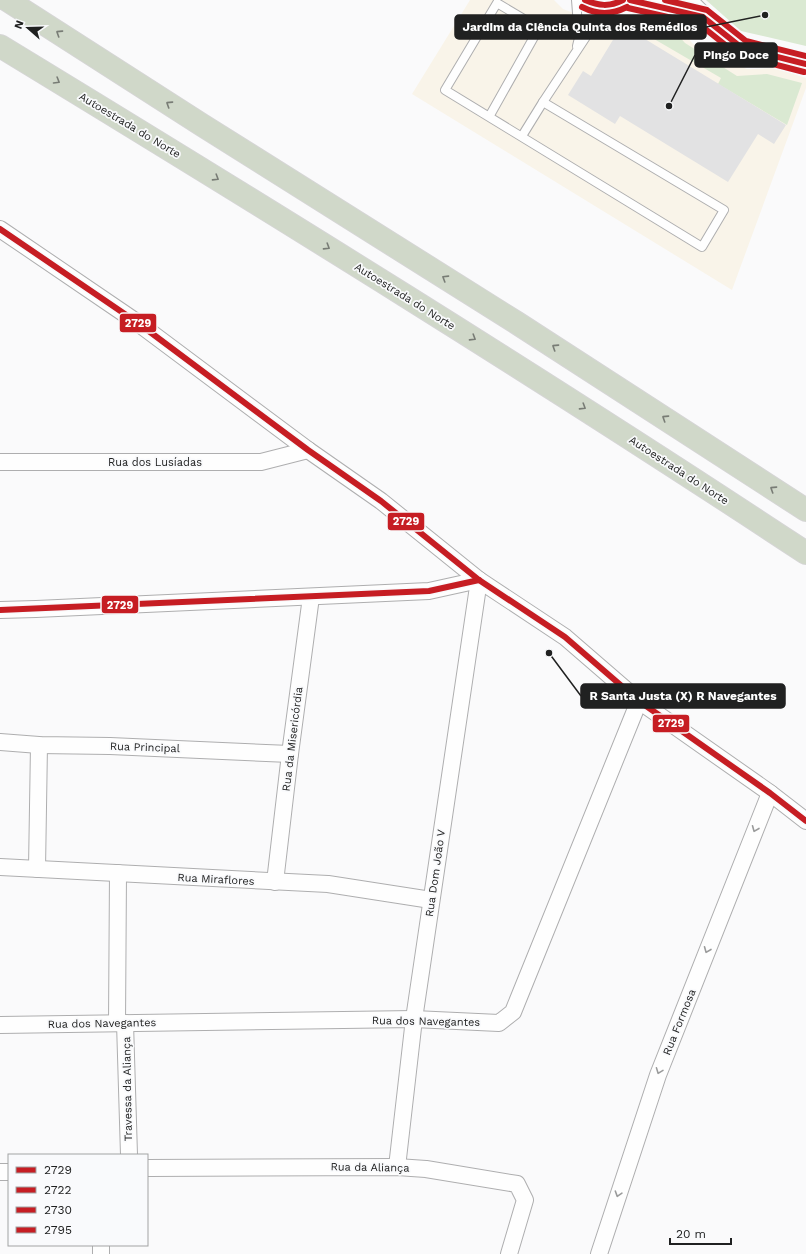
<svg xmlns="http://www.w3.org/2000/svg" width="806" height="1254" viewBox="0 0 806 1254" font-family="'Work Sans',sans-serif">
<style>
.commercial{fill:#f9f4e9}
.green{fill:#dae9d2}
.building{fill:#e2e2e3}
.lines{fill:none;stroke-linecap:round;stroke-linejoin:round}
.service-casing{stroke:#aeaeaf;stroke-width:10}
.minor-casing{stroke:#aeaeaf;stroke-width:18}
.tertiary-casing{stroke:#aeaeaf;stroke-width:22}
.motorway-casing{stroke:#d5d5d5;stroke-width:24}
.service{stroke:#fefefe;stroke-width:8}
.minor{stroke:#fefefe;stroke-width:16}
.tertiary{stroke:#fefefe;stroke-width:20}
.motorway{stroke:#d0d8c9;stroke-width:22}
.bus-1-casing{stroke:#f9fafc;stroke-width:9}
.bus-2-casing{stroke:#f9fafc;stroke-width:9}
.bus-3-casing{stroke:#f9fafc;stroke-width:9}
.bus-4-casing{stroke:#f9fafc;stroke-width:9}
.bus-1{stroke:#c61d23;stroke-width:6}
.bus-2{stroke:#c61d23;stroke-width:6}
.bus-3{stroke:#c61d23;stroke-width:6}
.bus-4{stroke:#c61d23;stroke-width:6}
.oneway{stroke:#787c75}
.oneway2{stroke:#9a9b9b}
.labels{text-anchor:middle;stroke-width:3.5;stroke-linejoin:round;paint-order:stroke}
.street-label{font-size:11px;fill:#202121;stroke:#f9fafc}
.leader{fill:none;stroke:#202121;stroke-width:1.5}
.callout-dot{fill:#202121;stroke:#f9fafc;stroke-width:1.5}
.callout{fill:#202121;stroke:#202121;stroke-width:1.5}
.callout-label{font-size:12px;text-anchor:middle;font-weight:bold;fill:#fff}
.line-badge{stroke:#f9fafc;stroke-width:1.5}
.badge-label{font-size:11px;text-anchor:middle;font-weight:bold;fill:#fff}
</style>
<rect width="100%" height="100%" fill="#fafafb"/>
<path class="commercial" d="M470,0h84l9,9 45,17 16,-9 12,1h35l22,26 54,25 28,-1 31,10v10l-74,202 -320,-196z"/>
<g class="green">
<path d="M706,0h100v46l-65,-15z"/>
<path d="M649,17l17,5 19,21 52,33 30,-2 35,9 -15,42 -69,-41 3,-6 -96,-56z"/>
</g>
<path class="building" d="M622,25l164,100 -12,19 -16,-10 -30,48 -108,-66 -5,8 -47,-29 15,-24 8,5z"/>
<g class="lines">
<defs>
<g id="service">
<path d="M576,0l3,38 -2,8"/>
<path d="M489,117l50,-89 -42,-25 -52,87 257,157 22,-37 -181,-108 62,-94"/>
<path d="M522,136l21,-34"/>
</g>
<g id="minor">
<path d="M0,229l138,94 170,127 73,51 98,79 86,57 74,64 131,92 36,28"/>
<path d="M0,462h261l47,-12"/>
<path d="M0,610l36,-1 393,-18 50,-11"/>
<path d="M0,742l39,3 71,1 180,8"/>
<path d="M0,867l328,17 103,16"/>
<path d="M37,869l2,-124"/>
<path d="M275,882l15,-128 21,-157"/>
<path d="M117,1023l1,-150"/>
<path d="M125,1023l4,132"/>
<path d="M0,1025l414,-6 85,4 14,-11 126,-311"/>
<path d="M397,1167l17,-148 65,-439"/>
<path d="M147,1168l250,-1 29,2 91,15 8,16 -16,54"/>
<path d="M0,1172h9"/>
<path d="M101,1245v9"/>
<path d="M599,1254l59,-179 112,-282"/>
</g>
<g id="tertiary">
<path d="M585,0c14,7 24,8 38,0"/>
<path d="M630,0l73,17"/>
<path d="M686,0l17,17 39,31 64,16"/>
</g>
<g id="motorway">
<path d="M7,0l195,125 315,198 289,187"/>
<path d="M0,46c271,165 541,332 806,507"/>
</g>
</defs>
<use href="#service" class="service-casing"/>
<use href="#minor" class="minor-casing"/>
<use href="#tertiary" class="tertiary-casing"/>
<use href="#motorway" class="motorway-casing"/>
<use href="#service" class="service"/>
<use href="#minor" class="minor"/>
<use href="#tertiary" class="tertiary"/>
<use href="#motorway" class="motorway"/>
<defs>
<g id="bus-1">
<path d="M0,229l138,94 170,127 73,51 98,79 86,57 74,64 131,92 36,28"/>
<path d="M0,610l429,-19 50,-11"/>
</g>
<g id="bus-2">
<path d="M585,0c14,6 24,7 38,0"/>
<path d="M630,0l73,17 39,31 64,16"/>
</g>
<g id="bus-3">
<path d="M582,7c16,8 29,8 45,0"/>
<path d="M628,8l71,16 39,31 66,17"/>
</g>
<path id="bus-4" d="M665,0l42,10 39,31 60,15"/>
</defs>
<use href="#bus-1" class="bus-1-casing"/>
<use href="#bus-2" class="bus-2-casing"/>
<use href="#bus-3" class="bus-3-casing"/>
<use href="#bus-4" class="bus-4-casing"/>
<use href="#bus-1" class="bus-1"/>
<use href="#bus-2" class="bus-2"/>
<use href="#bus-3" class="bus-3"/>
<use href="#bus-4" class="bus-4"/>
</g>
<defs><path id="oneway-chevron" d="M-2-3.5L2.5 0L-2 3.5" fill="none" stroke-width="1.6" stroke-linecap="round" stroke-linejoin="round"/></defs>
<g class="oneway">
<use href="#oneway-chevron" transform="translate(59 33) rotate(-147)"/>
<use href="#oneway-chevron" transform="translate(57 81) rotate(31)"/>
<use href="#oneway-chevron" transform="translate(169 104) rotate(-147)"/>
<use href="#oneway-chevron" transform="translate(216 178) rotate(32)"/>
<use href="#oneway-chevron" transform="translate(327 247) rotate(32)"/>
<use href="#oneway-chevron" transform="translate(445 278) rotate(-148)"/>
<use href="#oneway-chevron" transform="translate(473 338) rotate(32)"/>
<use href="#oneway-chevron" transform="translate(555 347) rotate(-147)"/>
<use href="#oneway-chevron" transform="translate(583 407) rotate(32)"/>
<use href="#oneway-chevron" transform="translate(665 418) rotate(-147)"/>
<use href="#oneway-chevron" transform="translate(773 489) rotate(-147)"/>
</g>
<g class="oneway2">
<use href="#oneway-chevron" transform="translate(755 829) rotate(112)"/>
<use href="#oneway-chevron" transform="translate(707 950) rotate(112)"/>
<use href="#oneway-chevron" transform="translate(659 1071) rotate(111)"/>
<use href="#oneway-chevron" transform="translate(618 1194) rotate(108)"/>
</g>
<g class="labels">
<g class="street-label">
<text transform="translate(130 125) rotate(31)" y="4">Autoestrada do Norte</text>
<text transform="translate(405 296) rotate(32)" y="4">Autoestrada do Norte</text>
<text x="155" y="466">Rua dos Lusíadas</text>
<text transform="translate(679 470) rotate(33)" y="4">Autoestrada do Norte</text>
<text transform="translate(292 739) rotate(-83)" y="4">Rua da Misericórdia</text>
<text transform="translate(145 747) rotate(2)" y="4">Rua Principal</text>
<text transform="translate(435 873) rotate(-82)" y="4">Rua Dom João V</text>
<text transform="translate(216 879) rotate(3)" y="4">Rua Miraflores</text>
<text transform="translate(426 1021) rotate(1)" y="4">Rua dos Navegantes</text>
<text transform="translate(679 1022) rotate(-68)" y="4">Rua Formosa</text>
<text transform="translate(102 1023) rotate(-1)" y="4">Rua dos Navegantes</text>
<text transform="translate(127 1089) rotate(-91)" y="4">Travessa da Aliança</text>
<text transform="translate(370 1167) rotate(1)" y="4">Rua da Aliança</text>
</g>
</g>
<path class="leader" d="M765 15L706 27M669 106L695 55M549 653L581 696"/>
<g class="callout-dot">
<circle cx="765" cy="15" r="4"/>
<circle cx="669" cy="106" r="4"/>
<circle cx="549" cy="653" r="4"/>
</g>
<g class="callout">
<rect x="455" y="15" width="251" height="24" rx="4"/>
<rect x="695" y="43" width="82" height="24" rx="4"/>
<rect x="581" y="684" width="204" height="24" rx="4"/>
</g>
<g class="callout-label">
<text x="580" y="31">Jardim da Ciência Quinta dos Remédios</text>
<text x="736" y="59">Pingo Doce</text>
<text x="683" y="700">R Santa Justa (X) R Navegantes</text>
</g>
<g class="line-badge">
<rect x="119" y="313" width="38" height="20" rx="4" fill="#c61d23"/>
<rect x="387" y="512" width="38" height="19" rx="4" fill="#c61d23"/>
<rect x="101" y="595" width="38" height="19" rx="4" fill="#c61d23"/>
<rect x="652" y="714" width="38" height="19" rx="4" fill="#c61d23"/>
</g>
<g class="badge-label">
<text x="138" y="327">2729</text>
<text x="406" y="525">2729</text>
<text x="120" y="609">2729</text>
<text x="671" y="727">2729</text>
</g>
<rect x="8" y="1154" width="140" height="92" fill="#f9fafc" stroke="#a2a3a4"/>
<rect x="16" y="1167" width="20" height="6" fill="#c61d23" stroke="#a2a3a4"/>
<text x="44" y="1174" font-size="12" fill="#202121">2729</text>
<rect x="16" y="1187" width="20" height="6" fill="#c61d23" stroke="#a2a3a4"/>
<text x="44" y="1194" font-size="12" fill="#202121">2722</text>
<rect x="16" y="1207" width="20" height="6" fill="#c61d23" stroke="#a2a3a4"/>
<text x="44" y="1214" font-size="12" fill="#202121">2730</text>
<rect x="16" y="1227" width="20" height="6" fill="#c61d23" stroke="#a2a3a4"/>
<text x="44" y="1234" font-size="12" fill="#202121">2795</text>
<g transform="translate(28 28) rotate(290)" stroke="#f9fafc" stroke-width="3" paint-order="stroke">
<path d="M0-3L7 15L0 10L-7 15Z" fill="#202121"/>
<text y="-6" font-size="11" font-weight="bold" text-anchor="middle" fill="#202121">N</text>
</g>
<path d="M670 1238v6h61v-6" fill="none" stroke="#202121" stroke-width="2"/>
<text x="676" y="1238" font-size="12" fill="#202121" stroke="#f9fafc" stroke-width="3" paint-order="stroke">20 m</text>
</svg>
